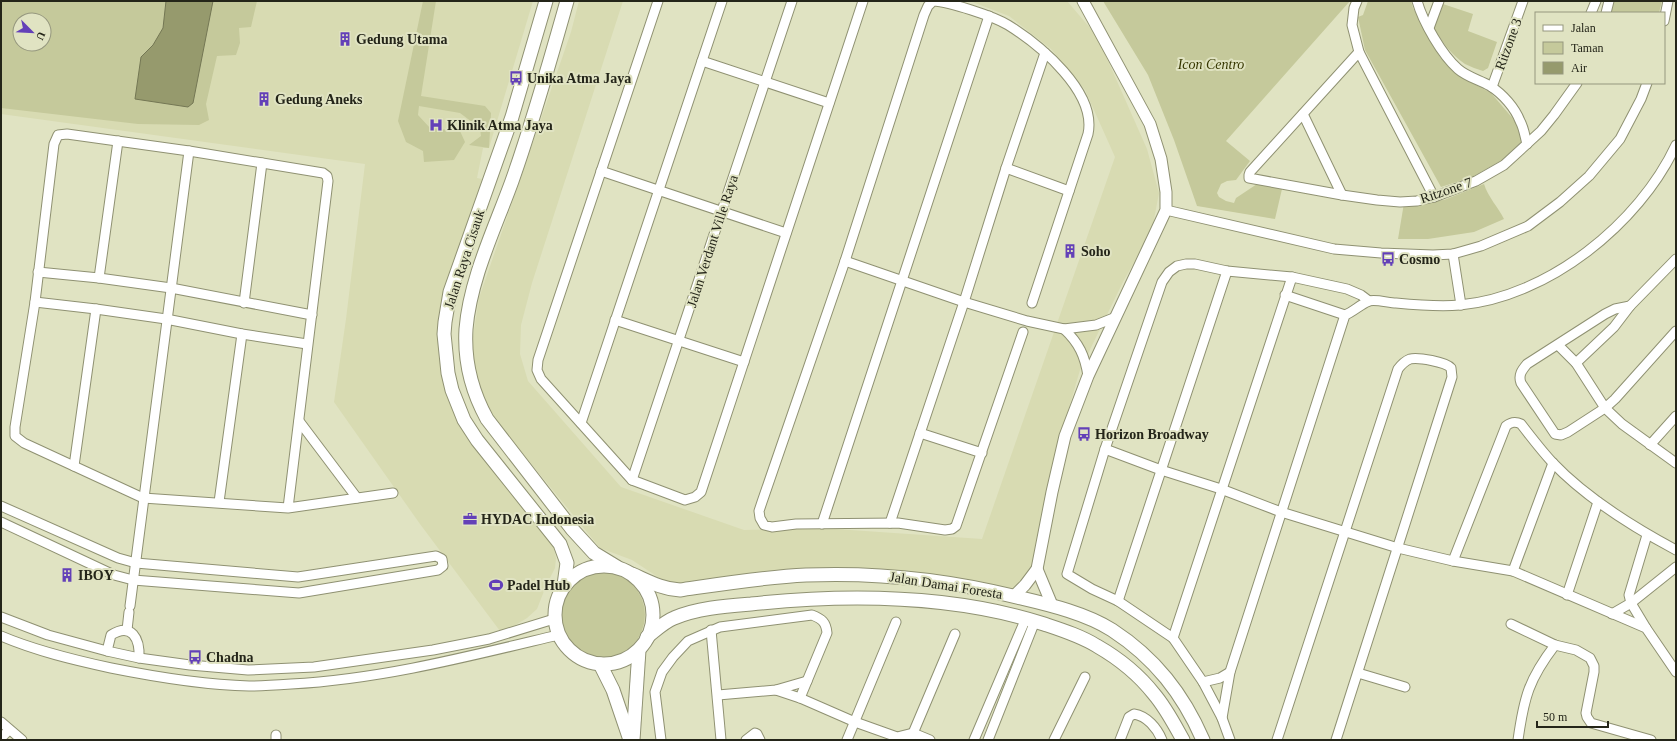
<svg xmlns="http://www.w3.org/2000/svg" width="1677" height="741" viewBox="0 0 1677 741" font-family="'Times New Roman',serif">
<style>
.built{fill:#d8dbb2;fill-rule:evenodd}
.green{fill:#c5c99b;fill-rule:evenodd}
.water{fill:#969a6d;stroke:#747754}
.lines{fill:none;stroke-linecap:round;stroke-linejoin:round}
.minor-casing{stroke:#8f9172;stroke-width:11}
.tertiary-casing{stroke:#8f9172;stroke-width:13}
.secondary-casing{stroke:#8f9172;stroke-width:15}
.minor{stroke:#fff;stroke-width:9}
.tertiary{stroke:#fff;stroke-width:11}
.secondary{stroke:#fff;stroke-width:13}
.labels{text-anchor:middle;stroke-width:4;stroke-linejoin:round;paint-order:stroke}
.poi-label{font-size:14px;font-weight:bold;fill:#242519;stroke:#e0e3c2;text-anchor:start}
.street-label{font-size:14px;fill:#242519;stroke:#e0e3c2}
.park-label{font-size:14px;font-style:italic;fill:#363700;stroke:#e0e3c2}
</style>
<rect width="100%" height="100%" fill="#e0e3c2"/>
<g class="built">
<path d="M1,1h532l-44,147h-6l-6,30 5,1 -36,114 -8,38v17l5,27 13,34 97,136 3,13 -1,10 -9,18 -9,23 -10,9 -18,11 -9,2 -80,-107 -86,-122 12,-83 19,-155 -364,-50zM20,20h24v24h-24z"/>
<path d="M579,1h44l-91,282 -11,42 -1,29 8,27 93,106 123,43 77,-2 161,11 133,-382 -30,-67 -34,-41 -42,-33 -39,-15h97l30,35 50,113 12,44 -7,37 -29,52 -43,88 -28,96 -18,96 -8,30 -12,8 -94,-23 -98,-5 -149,15 -41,-27 -32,-12 -107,-131 -17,-34 -4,-40 7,-45 92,-266z"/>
</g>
<g class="green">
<path d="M1,1h256l-6,26 -12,1 1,15 -4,12 -19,1 -11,48 3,16 -10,5 -61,-1 -137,-16zM20,20h24v24h-24z"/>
<path d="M423,1h13l-15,95 64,10 6,7 -2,35 -20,-3 12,-9 -1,-8 -20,-15 -41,-7 -1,9 12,13 30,3 5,11 -11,18 -30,2 -1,-11 -17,-9 -8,-21z"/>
<path d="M1103,1h247l-124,140 24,20 -14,19 -9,1 -6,3 -4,9 2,4 7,4 8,2 2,-5 21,-14 25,5 -7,30 -78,-13 -23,-66 -26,-65z"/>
<path d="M1368,1h43l2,7 27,49 25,22 26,14 24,28 7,20 -20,19 -30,17 -31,10 -76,-137 -7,-33 5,-2z"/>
<path d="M1611,1h51l-3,12h-50z"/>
<path d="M1440,3l33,11 -5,17 29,11 -9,26 -5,3c-6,-2 -12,-4 -18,-7 -14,-9 -25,-25 -33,-39z"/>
<path d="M1484,184c4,13 14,23 20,35l-30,13 -46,7h-30l6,-36 40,-3z"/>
<circle cx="602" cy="615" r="43"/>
</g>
<path class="water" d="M166,1h47l-20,102 -5,4 -53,-8 6,-42 12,-12 10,-17z"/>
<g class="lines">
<defs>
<g id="minor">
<path d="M658,1l-120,359 -1,10 4,9 91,101 53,20 10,-3 6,-5 162,-491"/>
<path d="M1357,1l-3,7 -2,17 7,27 75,145"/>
<path d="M1417,1c6,21 25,54 41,68 9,8 22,11 32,17 13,8 25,22 30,35 4,7 5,16 7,23"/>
<path d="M1591,13l5,-12"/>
<path d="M1606,13l3,-12"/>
<path d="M1664,21l4,-20"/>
<path d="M1429,28l10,-27"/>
<path d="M1359,52l-109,120 -1,3v3l93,17 35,5 23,2 17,-1 17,-4 42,-16 28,-16 37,-34 13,-16 23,-32"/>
<path d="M702,61l127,42"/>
<path d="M1492,87l31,-86"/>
<path d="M1303,114l39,81"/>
<path d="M1006,168l63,23"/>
<path d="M601,171l185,62"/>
<path d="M1166,210l168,39 47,4 52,2 20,-1 28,-8 47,-20 32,-24 29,-26 31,-37 21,-40 6,-16"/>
<path d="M1453,254l8,51"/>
<path d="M845,261l119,41 63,19 37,8 32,-4 20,-8"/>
<path d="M38,272l61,6 72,10 141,27"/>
<path d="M99,278l19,-137"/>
<path d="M1285,295l60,20"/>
<path d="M35,302l61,7 70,10 76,15 65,10"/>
<path d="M244,303l18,-140"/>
<path d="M1630,306l-15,3 -10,5 -78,50c-5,6 -9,11 -6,19l34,51 6,1 7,-3 37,-24 17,16 54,39"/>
<path d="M615,320l129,42"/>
<path d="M1064,329c15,14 21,27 24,47"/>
<path d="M1023,332l-67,194 -4,3 -7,1 -47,-7 -102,1 -24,3 -8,-2 -4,-7 -1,-7 3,-9 83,-241 79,-246 4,-9 5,-5c17,1 60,15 75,24 32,20 89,67 80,109l-56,169"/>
<path d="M1558,345l18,18 29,45 10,-9 61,-68"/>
<path d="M1576,363l38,-36 16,-21 46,-47"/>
<path d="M299,421l58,77"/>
<path d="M581,423l141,-422"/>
<path d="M920,433l62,20"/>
<path d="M1650,445l26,-29"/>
<path d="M1105,449l56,21 60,19 60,23 117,36 55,13 60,10 133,57 30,44"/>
<path d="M74,466l22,-157"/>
<path d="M632,480l160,-479"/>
<path d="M219,502l23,-168"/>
<path d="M1,506l117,52 18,5 162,14 138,-21 6,3 1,7 -5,4 -139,23 -166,-13 -19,-5 -113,-53"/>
<path d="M288,508l40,-327 -1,-5 -4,-3 -134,-22 -122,-17 -9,1 -4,9 -19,158 -20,125v9l9,7 119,55 145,10 105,-15"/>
<path d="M890,523l74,-221 42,-134 39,-115"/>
<path d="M822,524l167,-508"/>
<path d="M1453,561l53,-135c5,-4 9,-5 15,-2 10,13 20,26 31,38 34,36 81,65 124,88"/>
<path d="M1513,571l40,-108"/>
<path d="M1567,595l31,-93"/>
<path d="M1118,601l109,-330"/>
<path d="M130,606l59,-455"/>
<path d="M1612,614l19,-11 45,-36"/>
<path d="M1,617l47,18 59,16 32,7 51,7 58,5 66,-3 119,-17 56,-11 65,-20"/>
<path d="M1511,624l44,21 21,5 14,8 4,8v6l-8,41 1,4 4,6 60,17"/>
<path d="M1646,628l-15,-25 -2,-8 18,-60"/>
<path d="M127,630l2,-18"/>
<path d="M711,630l10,110"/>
<path d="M1,636c35,15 73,24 110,32 45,9 92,17 138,18 14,0 28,-1 42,-2 91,-5 179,-28 267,-49"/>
<path d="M1173,638l119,-361"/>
<path d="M107,651l4,-16c21,-13 29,4 28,23"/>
<path d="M1358,673l47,14"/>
<path d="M1203,682l17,-4 10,-6"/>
<path d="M776,690l24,8 55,24 42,15 16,-4 17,7"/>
<path d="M718,695l58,-5 31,-9"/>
<path d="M1222,718l8,-46 115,-357c8,-3 16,-11 24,-14 7,-2 20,2 27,2 21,2 42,4 64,2 88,-8 179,-81 216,-160"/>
<path d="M1,722l21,18"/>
<path d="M1,738l8,-8"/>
<path d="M911,738l44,-104"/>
<path d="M276,740v-5"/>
<path d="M661,740l-6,-48 7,-20 11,-15 15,-16 32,-14 92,-12c10,4 14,7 15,18l-27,65"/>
<path d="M746,740l9,-7 2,1 3,6"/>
<path d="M847,740l49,-118"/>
<path d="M974,740l52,-122"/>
<path d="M988,740l47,-119"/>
<path d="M1054,740l31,-63"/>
<path d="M1120,740l9,-23 5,-3c13,2 23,14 28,26"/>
<path d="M1230,740l-8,-22 -19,-36 -30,-44 -55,-37 -26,-12 -25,-15 38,-125 57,-167 7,-10 8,-6 9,-2h9l32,7 65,6 55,12 14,6 8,6"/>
<path d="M1277,740l121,-371c3,-4 7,-8 12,-10 8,-2 36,3 41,9l1,9 -116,363"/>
<path d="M1518,740c6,-43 11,-61 37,-95"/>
</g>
<g id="tertiary">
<path d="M1037,569l15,36"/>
<path d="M1014,596l11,-11 12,-16 15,-77 13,-56 23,-60 78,-166v-18l-5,-33 -11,-35 -67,-123"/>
</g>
<g id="secondary">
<path d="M546,1l-34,116 -62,175 -5,30 -1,12 4,39 4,17 12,30 13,20 83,104 7,19 -3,22"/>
<path d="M567,1c-17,60 -34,121 -55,180 -17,47 -42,98 -46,148 -2,33 5,61 21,90l85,110 22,24 23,14"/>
<circle cx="604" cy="615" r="49"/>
<path d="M632,574c16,7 30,15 48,16 41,-6 84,-13 126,-15 73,-3 144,5 215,23 30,7 66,16 91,32 43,28 71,64 91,110"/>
<path d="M647,637c9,-7 17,-15 27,-19 23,-10 52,-12 77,-14 95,-10 202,-9 293,20 18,6 37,12 53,22 21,12 42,29 57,48 12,14 20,30 29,46"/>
<path d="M600,664l13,26 17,50"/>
<path d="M633,740l6,-90"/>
</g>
</defs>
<use href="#minor" class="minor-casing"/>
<use href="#tertiary" class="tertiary-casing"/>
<use href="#secondary" class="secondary-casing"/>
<use href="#minor" class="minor"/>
<use href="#tertiary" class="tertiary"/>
<use href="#secondary" class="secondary"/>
</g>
<defs>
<symbol id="building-bare" viewBox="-9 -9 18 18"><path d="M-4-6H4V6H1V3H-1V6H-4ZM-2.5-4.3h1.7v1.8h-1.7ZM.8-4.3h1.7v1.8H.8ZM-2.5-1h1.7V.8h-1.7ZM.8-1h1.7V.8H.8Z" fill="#6340b8" stroke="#e0e3c2" stroke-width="2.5" paint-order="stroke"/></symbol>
<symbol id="bus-bare" viewBox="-9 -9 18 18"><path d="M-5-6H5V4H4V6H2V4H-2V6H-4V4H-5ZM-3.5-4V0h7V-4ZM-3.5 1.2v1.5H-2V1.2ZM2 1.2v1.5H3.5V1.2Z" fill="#6340b8" stroke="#e0e3c2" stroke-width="2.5" paint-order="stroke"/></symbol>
<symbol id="hospital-bare" viewBox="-9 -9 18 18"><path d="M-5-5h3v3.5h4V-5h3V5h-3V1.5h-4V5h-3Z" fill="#6340b8" stroke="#e0e3c2" stroke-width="2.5" paint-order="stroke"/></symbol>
<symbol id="office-bare" viewBox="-9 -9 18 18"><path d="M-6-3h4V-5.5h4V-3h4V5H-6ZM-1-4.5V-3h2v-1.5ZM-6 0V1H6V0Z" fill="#6340b8" stroke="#e0e3c2" stroke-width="2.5" paint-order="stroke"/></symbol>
<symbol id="stadium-bare" viewBox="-9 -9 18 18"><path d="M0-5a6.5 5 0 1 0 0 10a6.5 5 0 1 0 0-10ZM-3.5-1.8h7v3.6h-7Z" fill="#6340b8" stroke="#e0e3c2" stroke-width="2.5" paint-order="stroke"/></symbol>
</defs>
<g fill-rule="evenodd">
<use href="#building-bare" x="335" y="29" width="20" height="20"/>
<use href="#bus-bare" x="506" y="68" width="20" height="20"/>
<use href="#building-bare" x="254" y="89" width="20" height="20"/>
<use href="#hospital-bare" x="426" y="115" width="20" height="20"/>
<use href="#building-bare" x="1060" y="241" width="20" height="20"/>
<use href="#bus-bare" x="1378" y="249" width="20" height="20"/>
<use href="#bus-bare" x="1074" y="424" width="20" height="20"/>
<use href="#office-bare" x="460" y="509" width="20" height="20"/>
<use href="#building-bare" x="57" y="565" width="20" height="20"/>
<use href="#stadium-bare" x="486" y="575" width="20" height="20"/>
<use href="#bus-bare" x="185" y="647" width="20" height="20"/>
</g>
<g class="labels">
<g class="poi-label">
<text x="356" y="44">Gedung Utama</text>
<text x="527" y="83">Unika Atma Jaya</text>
<text x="275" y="104">Gedung Aneks</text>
<text x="447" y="130">Klinik Atma Jaya</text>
<text x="1081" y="256">Soho</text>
<text x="1399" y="264">Cosmo</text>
<text x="1095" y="439">Horizon Broadway</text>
<text x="481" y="524">HYDAC Indonesia</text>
<text x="78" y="580">IBOY</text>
<text x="507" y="590">Padel Hub</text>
<text x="206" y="662">Chadna</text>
</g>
<g class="street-label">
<text transform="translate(1508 44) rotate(-70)" y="5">Ritzone 3</text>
<text transform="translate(1446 190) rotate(-19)" y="5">Ritzone 7</text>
<text transform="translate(712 241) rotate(-72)" y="5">Jalan Verdant Ville Raya</text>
<text transform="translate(464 259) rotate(-72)" y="5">Jalan Raya Cisauk</text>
<text transform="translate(946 585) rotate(9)" y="5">Jalan Damai Foresta</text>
</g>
<g class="park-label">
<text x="1211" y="69">Icon Centro</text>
</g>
</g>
<rect width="1677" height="741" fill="none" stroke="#242519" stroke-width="4"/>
<rect x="1535" y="12" width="130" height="72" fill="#e0e3c2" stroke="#95977e"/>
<rect x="1543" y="25" width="20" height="6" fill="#ffffff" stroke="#95977e"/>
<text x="1571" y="32" font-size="12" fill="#242519">Jalan</text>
<rect x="1543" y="42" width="20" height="12" fill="#c5c99b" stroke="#95977e"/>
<text x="1571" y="52" font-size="12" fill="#242519">Taman</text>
<rect x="1543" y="62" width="20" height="12" fill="#969a6d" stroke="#95977e"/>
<text x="1571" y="72" font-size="12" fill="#242519">Air</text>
<g transform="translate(32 32) rotate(114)"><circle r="19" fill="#e0e3c2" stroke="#95977e"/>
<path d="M0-3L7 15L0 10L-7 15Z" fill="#6340b8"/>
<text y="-6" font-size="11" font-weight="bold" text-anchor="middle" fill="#242519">U</text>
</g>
<path d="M1537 721v6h71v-6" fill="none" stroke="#242519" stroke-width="2"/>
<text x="1543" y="721" font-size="12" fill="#242519" stroke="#e0e3c2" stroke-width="3" paint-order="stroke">50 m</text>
</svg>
